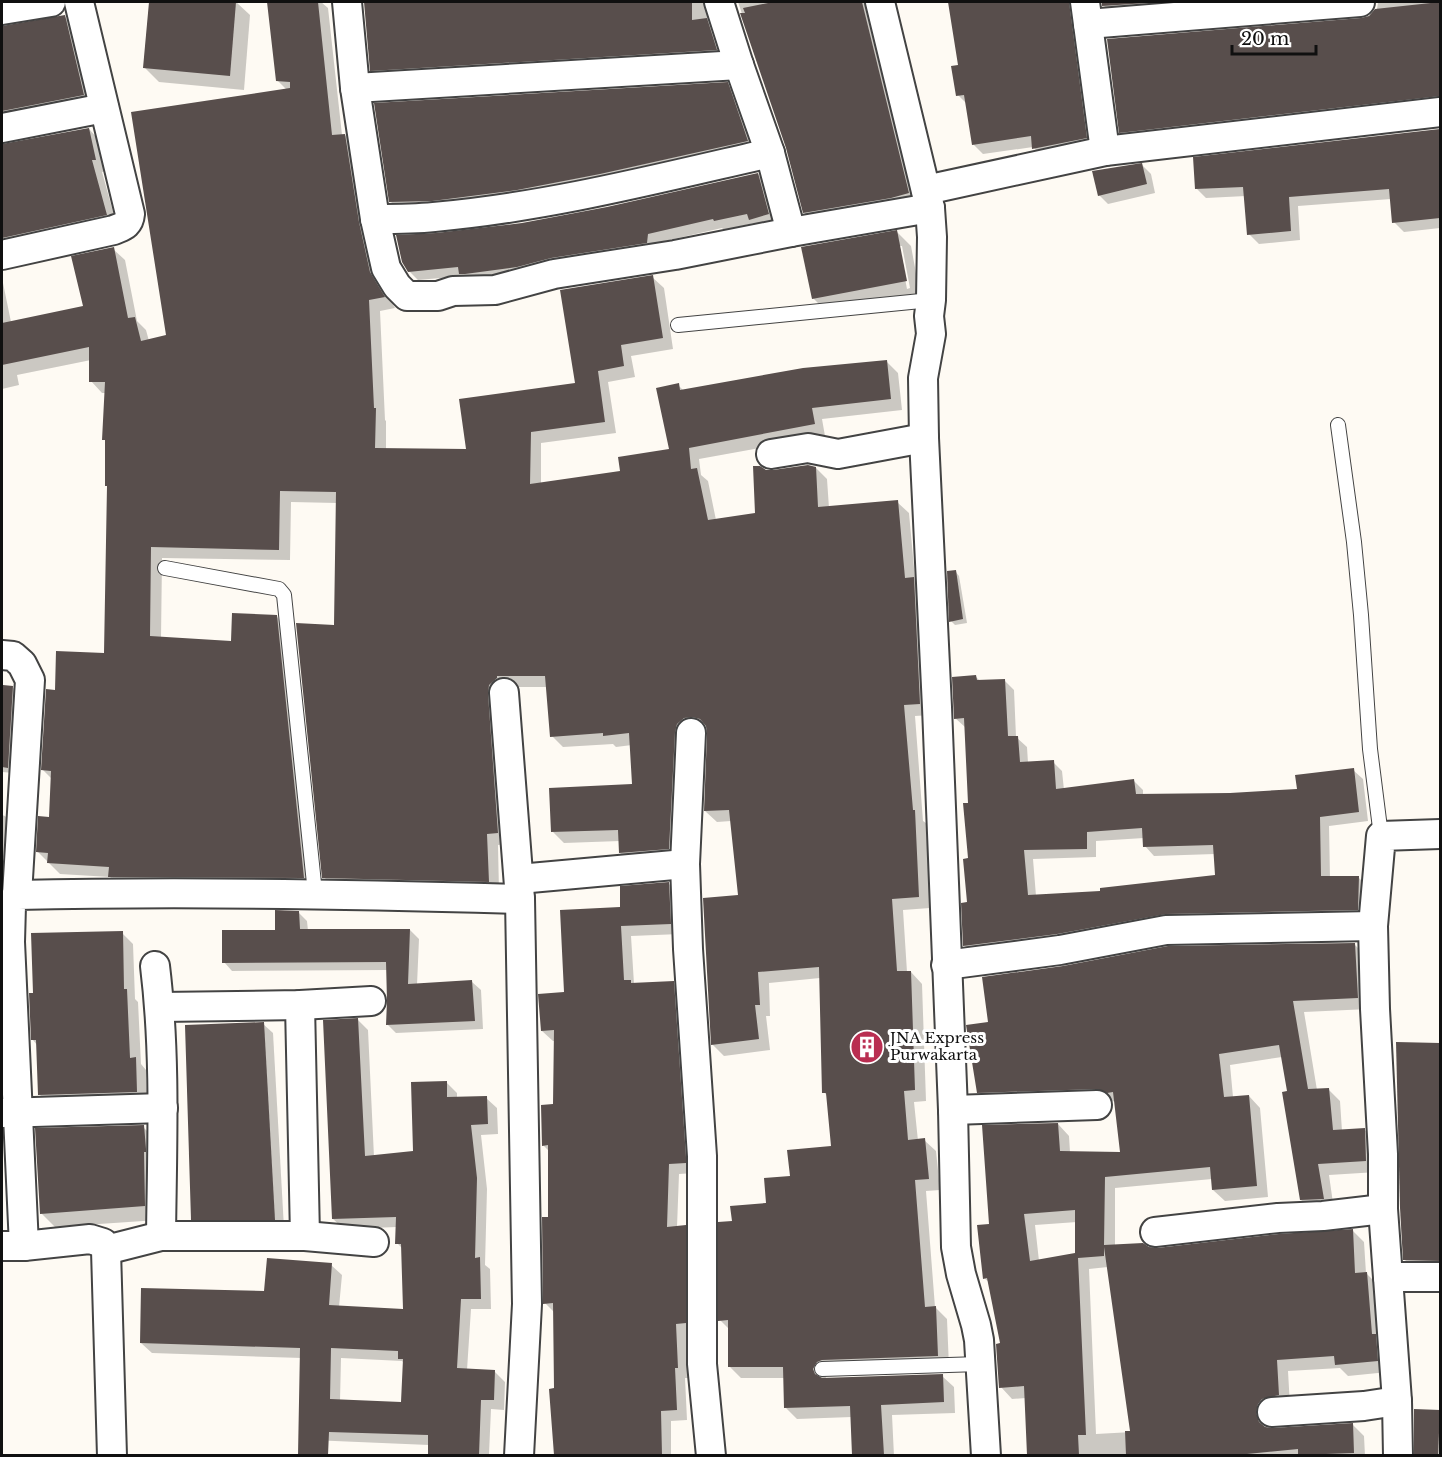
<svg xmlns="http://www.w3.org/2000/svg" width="1442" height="1457" viewBox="0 0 1442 1457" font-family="'Libre Baskerville',serif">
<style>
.shadow{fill:#0003;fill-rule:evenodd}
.building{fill:#584e4c;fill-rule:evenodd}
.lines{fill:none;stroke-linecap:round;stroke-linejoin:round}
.lane-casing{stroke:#434343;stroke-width:16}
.street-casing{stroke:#434343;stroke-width:32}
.lane{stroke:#fff;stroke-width:14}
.street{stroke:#fff;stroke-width:28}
.labels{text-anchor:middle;stroke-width:6;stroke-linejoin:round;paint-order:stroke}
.poi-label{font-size:15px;fill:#101010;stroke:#fff;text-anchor:start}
</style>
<rect width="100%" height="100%" fill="#fefaf3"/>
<g class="shadow">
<path d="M151,2h85l14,13 -6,75 -85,-8 -14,-14z"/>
<path d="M268,2h53l7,6 14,127h3l11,12 25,137 14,24 -15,3 5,109 1,1v28l82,2 109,-67 75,-107 12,11 9,61 -42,7 4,21 -27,5 8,51 -75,10v41l81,-12 49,-21 7,-66 6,6 202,-30 12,12 4,37 -80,9 3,17 -126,23 2,16 7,6 8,39 41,-6 8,-43 51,-3 11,11 2,29 68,-6 12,11 6,66 10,10 6,126 -16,1 8,105 3,2 4,85 -27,2 4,62h4l11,12 4,117 -12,1 4,39 6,-1 12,11 4,39 -14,1 9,116 12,12 2,48 -121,6 -3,6 117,-3 12,11 1,26 -63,2 2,41h-40l-2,-39 -55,2 -11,-11 -1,-30h-44l-11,-11v-37l-10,-10 14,-97 34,-19 23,-27 42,-30 -5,-50 -4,-5 -4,-114 -51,5 1,33h-4l4,34 -46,6 -12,-12 28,-147 -9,-76 -14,1 -12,-11 3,-82 -4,-2 -24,133 -48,4 -12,-11v-12l-56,2 -11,-11 81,-46 -2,-41 -16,2 -3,-3 -50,3 -11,-11 -4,-49h-40l1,157 -11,1 1,47 -164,-3 -11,-12 11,-251 2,-123 -46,-1 -1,58 -128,-2 -1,81 71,4 44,-27 12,12 27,260h-194l-11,-11 -50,-3 -22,-22 13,-34 1,-39 -9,-9 13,-79 50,-37 2,-167 -1,-45 -3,-3 2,-46h-4l-11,-12v-21l-74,15 2,10 -17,4v-111l9,44 74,-15 28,-58 12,11 12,61 9,9 3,11 19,-4 119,-247 -10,-10z"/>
<path d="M365,2h154l5,56 30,-2 -3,-54h163l11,56 -345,21 -9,-9z"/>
<path d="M738,2h130l49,199 -104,20 -9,-9 -17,-65z"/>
<path d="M950,2h132l14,146 -52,10 -11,-11 -50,7 -10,-10 -5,-39 -10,-10 2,-29z"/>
<path d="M1102,2h184l-172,13 -10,-9z"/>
<path d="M1378,2h62v104l-310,36 -9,-10 250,-116 6,-7z"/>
<path d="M65,17l11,11 19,78 -93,22v-101z"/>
<path d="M727,84l9,9 20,57 -314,59 -42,2 -9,-9z"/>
<path d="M89,129l11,12 6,30 -4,1 15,54 -115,28v-109z"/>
<path d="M1440,130v98l-36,4 -10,-10 -3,-23 -93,7 2,34 -41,4 -10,-10 -3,-38 -40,2 -9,-9 -2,-30z"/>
<path d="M1142,165l9,9 4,19 -47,11 -9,-9z"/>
<path d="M758,174l9,9 10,40 -18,5 -5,-5 -30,7 -2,-2 -66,15v8l-186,32 -7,-7 -45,4 -9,-9 27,-36 86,-11 85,-16z"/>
<path d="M897,232l14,14 9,49 -93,17 -14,-14zM899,246h3l8,42 -3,1z"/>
<path d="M955,571l4,5 8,47 -12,2 -4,-4z"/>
<path d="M976,677l4,4 24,-1 10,10 2,47 11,10 1,16 25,-1 9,9 2,19 69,-10 10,10v6l87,-1 68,-5 55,-20 10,9 5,42 -39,5 1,52h29l9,9 -1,32 -393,36 -10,-10 4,-42 2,-99 -5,-77 -10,-9zM1144,838l1,8 9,10 61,-2 1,23 -115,15 -65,4 -3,-37 63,-2v-16z"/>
<path d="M12,687l7,6 -5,80 -12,-1v-80z"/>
<path d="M2,815l3,1 10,10 -2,34 -11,-3z"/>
<path d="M669,884l10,10 1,40 -49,2 3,48 39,-1 11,10 11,180 -16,1 -2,53h8l10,10v96l-9,1 2,44h-3l2,42 -16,1v35h-116l-5,-66h6l-2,-78 -9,-9 4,-84v-68l-6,-6 12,-39v-65h-2l-11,-10 80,-122z"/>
<path d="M298,912l9,9 1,10 102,-1 9,9 -2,46 55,-3 9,8 2,39 -87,4 -9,-9 1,-54 -156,1 -8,-9 53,-31z"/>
<path d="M122,933l11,11 2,55 3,3 3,62 5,6 1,33 -96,3 -11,-11 -3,-50 -4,-5z"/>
<path d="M1354,944l12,12 3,53 -65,3 13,78 11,-1 12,12 2,30 22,-2 12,12 1,31 -48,3 5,35 -21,1 -12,-11 -12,-107 -7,-36 -52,8 3,32 16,-1 11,12 8,89 -43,4 -12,-11 -1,-11 -97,9v58l42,4 196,-19 11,11 2,31 12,12 10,87 -40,4 -8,-8 -52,3 2,35 -22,10 -2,10 1,3 86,-4 11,11 1,20h-336l-3,-58 -14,1 -11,-12v-42l-11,-62 -6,-5 6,-53 68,-101 11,12 1,16 51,1 -6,-51 -6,-3 -119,4 -11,-11 10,-69zM1077,1222l-1,32 -37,7 -4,-36zM1108,1267l24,165 -36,2 -7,-165z"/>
<path d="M1439,1012h1v261l-23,-1 -12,-12 34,-216z"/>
<path d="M358,1020l10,10 6,127 41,-5 31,-70 11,11v5h29l11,10 1,26 -17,1 6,54 -2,76 5,4 1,40h-20l-4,61 28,2 10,10 -1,28 -13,-1 -2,45 15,2h-75v-11l-118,-5 -9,-82 -150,-5 -11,-10 190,-78 11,10 -3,32 66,4 -2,-62 -6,-6v-16l-53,2 -11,-10zM341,1358l61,3 2,2 -2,41 -62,-3z"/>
<path d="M263,1024l10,9 11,195h-83l-9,-9z"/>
<path d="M143,1127l14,14 1,79 -103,7 -14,-14z"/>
<path d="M1415,1411l25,2v43h-24z"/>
</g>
<g class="building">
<path d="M149,2h87l-6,74 -87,-8z"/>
<path d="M267,2h51l14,133 13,-1 14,88 11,50 15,25 -16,3 5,108h2l-1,40 91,1 -7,-50 116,-16 -15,-93 93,-15 10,63 -42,7 3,21 -26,5 7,51 -74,10 -1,52 90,-13 -2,-14 51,-8 -13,-61 23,-5 1,7 123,-22 84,-8 4,39 -79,9 3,16 -126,24 2,21 6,-1 11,52 47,-7 -2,-47h7l6,4h7l35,-5 8,2 2,40 80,-7 7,78 9,-1 6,127 -16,1 9,105h2l4,87 -27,2 5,72h14l4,119 -11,1 4,49 17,-2 4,41 -14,1 10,127 11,-1 2,50 -116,4 -5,2 -4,7 2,5 7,4 121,-4 1,28 -63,3 3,50h-32l-2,-49 -66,2 -1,-41h-55v-47l-10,1v-99l14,-1 -2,-15 36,-3 -2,-25 26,-2 -3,-26 44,-4 -5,-53h-4l-3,-126 -61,5 2,33h-5l4,34 -48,6 -8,-147 35,-3 -9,-85 -25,1 3,-77 -1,-8 -6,-7 -8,-2 -8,1 -7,6 -2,8 -6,117 -50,4 -1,-23 -67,2 -2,-44 83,-4 -3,-51 -26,3v-3l-53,4 -5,-61h-48v2l-8,7 -1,9 10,139 -11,1 2,48 -167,-4 -26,-255 38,2 2,-133 -56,-1 -1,59 -128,-3 -1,89 81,5 1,-28 45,2 27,263 -196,-1 1,-10 -62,-4 1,-10 -12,-1 2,-36 11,1 2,-46 -10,-1 5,-81 9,1 1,-39 48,2 3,-167h-2v-46h-3l3,-58h-16v-35l-87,18v-42l81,-17 -12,-50 43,-9 14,71 7,-1 6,24 25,-6 -35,-223 159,-24v-6l-14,-1z"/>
<path d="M364,2h328v18l15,-2 10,32 -347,21z"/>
<path d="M773,2h89l47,191 -18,5 -88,15 -17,-65 -46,-135h5l-2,-5z"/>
<path d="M948,2h121l18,136 -55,11 -1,-13 -59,9 -8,-50 -8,1 -5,-30 7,-1z"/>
<path d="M1102,2h60l-60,4z"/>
<path d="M1440,2v94l-321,37 -12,-94 254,-21 8,-2 6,-7z"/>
<path d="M65,15l19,80 -82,16v-85z"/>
<path d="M728,82l20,59 -148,33 -83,16 -85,11 -43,1 -15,-99z"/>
<path d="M89,128l7,32h-4l15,55 -105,23v-94z"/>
<path d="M1440,129v89l-48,5 -3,-34 -100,8 2,34 -44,4 -4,-48 -48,2 -2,-32z"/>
<path d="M1142,163l5,21 -49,12 -6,-25z"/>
<path d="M758,173l11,41 -20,6 -2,-6 -33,7 -1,-2 -65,15 -1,9 -96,15 -34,9 -52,7h-6l-1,-7 -50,5 -6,-10 -6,-27 40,-2 86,-10 85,-16z"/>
<path d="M897,230l10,51 -95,18 -11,-52z"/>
<path d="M956,570l7,49 -14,3 -2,-51z"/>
<path d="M976,675l1,5 28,-1 3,57h10l2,26 34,-2 2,29 78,-10 2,15 94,-1 67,-4 -2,-14 59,-7 5,44 -39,5 1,59h38l-1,34 -192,4 -109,20 -94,12 -2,-43 6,-1 -4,-43 5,-1 -5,-55h5l-4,-85 -10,1 -2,-42zM1142,828l1,19 70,-2 2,30 -115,13v3l-72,4 -4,-45 63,-1v-17z"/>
<path d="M3,685l10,1 -5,82 -6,-1z"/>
<path d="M669,882l2,42 -50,2 3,54h7v3l43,-2 12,176v6l-17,1 -2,63 19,-2v98l-10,1 2,44h-3l2,42 -16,1 1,44h-108l-5,-66 5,-1 -1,-85 -10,1 -1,-87h6v-72l-6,1 -1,-41 12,-1 1,-74 -13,1 -3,-37 26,-2 -4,-82 60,-3v-21z"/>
<path d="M275,910l24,1 1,18h110l-2,55 64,-4 3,41 -89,4 1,-24 -1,-39 -164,1v-33h53z"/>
<path d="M123,931l1,58h3l3,69 6,-1 1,35 -99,3 -2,-55h-5l-2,-47h4l-2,-60z"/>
<path d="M1355,943l3,55 -65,3 15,88 21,-1 4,42 32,-2 1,33 -48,3 6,35 -24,1 -18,-108 5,-1 -8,-46 -60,9 5,43 25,-2 8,91 -45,4 -2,-23 -105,10 -1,68 39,-2 6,4 8,1 122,-14 74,-5 2,44 12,-1 5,62h4l2,27 -43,4 -1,-9 -57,4 2,35 -17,4 -4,5 -2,8 3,10 6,5 7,1 81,-5 1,30 -56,2v-6l-61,6h-111l-1,-24h5l-26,-184v9l-26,2 8,177h-8l1,20h-52l-3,-69 -25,2 -3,-44 4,-1 -13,-65 -4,1 -6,-54 12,-1 -7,-99 76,-2 2,28 60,1 -7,-60 -6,1 -11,-4 -119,4 -11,-68 22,-3 -6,-45 81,-11 105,-20zM1075,1210v43l-45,8 -6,-47z"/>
<path d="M358,1018l7,138 48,-5 -2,-69 36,-1v16l40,-1 1,28 -17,1 6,53 -2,80 5,-1 1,42h-20l-4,69 38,2 -1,30h-13l-2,55h-51v-20l-99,-3 -1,23h-30l2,-107 -160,-5 1,-55 123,3 3,-33 65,5 -3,42 74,4 -2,-65h-6l1,-27 -64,2 -9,-199zM331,1348l67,3v8h5l-2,43 -71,-3z"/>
<path d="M264,1022l11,198h-84l-6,-195z"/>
<path d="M1396,1042l44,1v218l-37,-1 -3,-52z"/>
<path d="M144,1125l2,24v3h-2l1,54 -105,8 -5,-86z"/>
<path d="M1414,1409l26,1 -2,45h-24z"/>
</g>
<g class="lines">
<defs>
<g id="lane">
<path d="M678,325l253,-25"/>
<path d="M1338,425l16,117 7,73 9,134 11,87"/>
<path d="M165,568l114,21 5,6 31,298"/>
<path d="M822,1369l158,-5"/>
</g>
<g id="street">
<path d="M347,2l8,86 20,131 11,49 11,18 10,10h31l15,-5 42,-1 59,-16 121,-19 116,-23 139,-24"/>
<path d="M719,2l20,63 31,88 21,79"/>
<path d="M880,2l50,206 2,29 -1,63 -2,16 2,18 -8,44 1,60 13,269 16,403 3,137 5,27 15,51 3,15 7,116"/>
<path d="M1085,2l20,149"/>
<path d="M2,10l49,-8"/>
<path d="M1088,24l272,-22"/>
<path d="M355,88l384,-23"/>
<path d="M2,128l102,-20"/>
<path d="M926,190l179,-39 335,-39"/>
<path d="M375,219c20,0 40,0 59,-2 114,-10 226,-39 336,-64"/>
<path d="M2,255l112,-25c9,-4 15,-5 16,-16l-51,-212"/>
<path d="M771,454l37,-6 30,6 86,-16"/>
<path d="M2,655l11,1 9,8 8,16 -13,215"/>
<path d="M504,693l16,206 7,405 -8,152"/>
<path d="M691,733l-6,131 3,85 14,207v208l9,92"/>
<path d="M519,879l166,-15"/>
<path d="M946,965l114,-15 106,-20 207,-4"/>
<path d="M155,966c11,90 7,180 6,270"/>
<path d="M300,1005l5,231"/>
<path d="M160,1007l140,-2 71,-4"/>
<path d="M953,1110l144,-5"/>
<path d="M2,1113l161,-5"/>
<path d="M1155,1232l123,-14 45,-2 60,-7"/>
<path d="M2,1246h22l66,-7 13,4 3,7 6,206"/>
<path d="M24,1246l-14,-304 1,-37 6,-10c168,-4 335,-1 503,4"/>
<path d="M106,1250l55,-14h144l69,6"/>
<path d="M1388,1277h52"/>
<path d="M1272,1412l92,-6 33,-5"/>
<path d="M1398,1456l-1,-55 -14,-192v-55l-8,-145 -2,-83 8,-90 59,-2"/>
</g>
</defs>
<use href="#lane" class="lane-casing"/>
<use href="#street" class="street-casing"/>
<use href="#lane" class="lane"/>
<use href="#street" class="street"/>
</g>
<defs>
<symbol id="building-disc" viewBox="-11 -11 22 22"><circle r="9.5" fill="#b92e51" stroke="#fff"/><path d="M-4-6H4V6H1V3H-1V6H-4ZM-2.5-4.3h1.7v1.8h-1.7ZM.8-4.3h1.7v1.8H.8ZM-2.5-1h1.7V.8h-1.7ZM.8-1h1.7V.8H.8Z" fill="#fff"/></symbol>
</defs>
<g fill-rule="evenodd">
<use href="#building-disc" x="848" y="1028" width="38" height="38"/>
</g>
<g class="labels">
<g class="poi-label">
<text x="890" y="1043">JNA Express<tspan x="890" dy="17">Purwakarta</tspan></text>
</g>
</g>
<rect width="1442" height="1457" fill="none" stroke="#101010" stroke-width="6"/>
<path d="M1232 45v9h84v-9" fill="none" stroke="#101010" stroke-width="3"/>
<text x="1241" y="45" font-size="18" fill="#101010" stroke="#ffffff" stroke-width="4.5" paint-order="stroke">20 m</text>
</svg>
